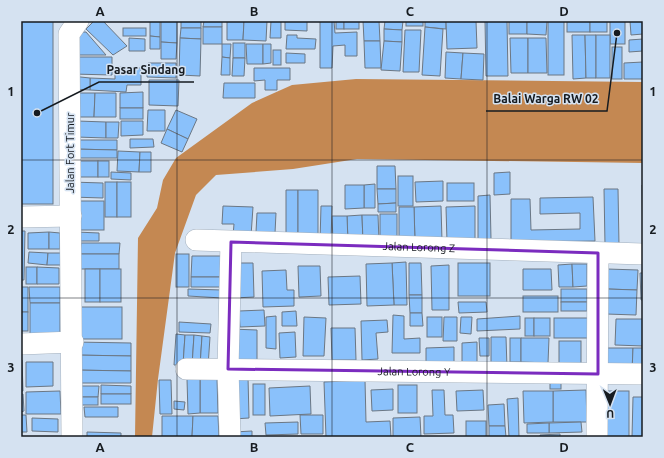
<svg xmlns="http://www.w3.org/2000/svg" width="664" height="458" viewBox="0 0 664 458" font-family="Ubuntu,sans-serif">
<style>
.water{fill:#c48852}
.building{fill:#8ac1fb;stroke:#6b7784}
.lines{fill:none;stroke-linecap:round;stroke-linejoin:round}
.street-casing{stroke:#a3b0be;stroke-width:22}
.street{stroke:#fff;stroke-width:21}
.marked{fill:none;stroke:#7b2cbf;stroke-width:3;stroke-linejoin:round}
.grid{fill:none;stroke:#161b20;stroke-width:1;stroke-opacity:0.55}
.labels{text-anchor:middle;stroke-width:3;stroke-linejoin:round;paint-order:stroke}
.street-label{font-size:11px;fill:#161b20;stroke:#d5e2f1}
.leader{fill:none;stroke:#161b20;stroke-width:1.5}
.callout-dot{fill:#161b20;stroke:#d5e2f1;stroke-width:1.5}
.callout-label{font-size:12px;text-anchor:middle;font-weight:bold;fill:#161b20;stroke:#d5e2f1;stroke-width:3;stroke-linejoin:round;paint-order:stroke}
.neatline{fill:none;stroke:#161b20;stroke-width:1.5}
.grid-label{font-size:13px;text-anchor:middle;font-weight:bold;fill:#161b20}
</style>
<rect width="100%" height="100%" fill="#d5e2f1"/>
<path class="water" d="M356,79l287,3v81l-286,-4 -64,10 -77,6 -20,20 -21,58 -17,126 -6,58h-17l3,-199 19,-30 6,-28 13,-22 76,-55 40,-18z"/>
<g class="building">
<rect x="21" y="21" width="32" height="183"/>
<path d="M94,21h9l24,25 -14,9 -27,-26z"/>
<path d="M150,21h10v16l-10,-1z"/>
<path d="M161,21h16v22l-16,-1z"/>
<rect x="181" y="21" width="20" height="7"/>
<path d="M204,21h18v6h-19z"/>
<path d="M227,21h17l-1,19h-16z"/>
<path d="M244,21h23l-1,20 -23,-1z"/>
<path d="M271,21h10v17h-11z"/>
<path d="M285,21h22v10l-22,-1z"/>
<path d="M320,21h14l1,12 22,-1v24h-12v-11l-12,1 -1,22h-12z"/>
<rect x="336" y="21" width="8" height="8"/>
<rect x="344" y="21" width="15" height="8"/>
<path d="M363,21h16l1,20h-16z"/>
<path d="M385,21h18l-1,9 -18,-1z"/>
<rect x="406" y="21" width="17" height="5"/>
<path d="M425,21h21v8l-21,-2z"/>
<path d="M446,21h30l1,27 -30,1z"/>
<path d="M485,21h22l1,55h-22z"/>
<rect x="509" y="21" width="18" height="13"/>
<path d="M527,21h20l-1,14 -19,-1z"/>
<rect x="548" y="21" width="16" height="54"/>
<rect x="567" y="21" width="23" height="11"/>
<rect x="590" y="21" width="17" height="11"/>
<rect x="610" y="21" width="15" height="23"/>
<path d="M630,21h13v13l-12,1z"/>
<rect x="203" y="27" width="19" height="17"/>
<path d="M425,27l18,2 -3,47 -18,-1z"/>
<rect x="123" y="28" width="23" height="8"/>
<path d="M181,28h20v11l-21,-1z"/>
<path d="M384,29l18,1v12l-18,-1z"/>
<path d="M405,30h16l-2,42h-16z"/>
<path d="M72,32h14l20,23h-34z"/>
<path d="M287,35h10v3l19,1 -1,10h-29z"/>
<path d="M572,35h13l1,43 -13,1z"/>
<path d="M585,35h11v43h-10z"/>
<rect x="596" y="35" width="14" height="43"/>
<path d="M150,36l10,1v12h-10z"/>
<path d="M129,38l16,1v12h-16z"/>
<path d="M180,38l21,1 -1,37 -21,-1z"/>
<path d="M510,38h18v35h-17z"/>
<path d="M528,38h18l1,35h-19z"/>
<path d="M643,39v12l-14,1v-12z"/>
<path d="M364,41h16l1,27h-16z"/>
<path d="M384,41l18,1 -2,29 -19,-1z"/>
<path d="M161,42l16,1 -1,16h-15z"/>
<rect x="233" y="43" width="12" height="15"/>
<path d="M222,44h9l-1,14 -8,-1z"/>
<path d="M246,44h17v20h-16z"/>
<path d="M263,44h8v19l-8,1z"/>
<rect x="612" y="47" width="10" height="32"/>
<rect x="273" y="50" width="8" height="15"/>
<path d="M446,52l17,1 -2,26 -16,-1z"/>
<path d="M286,53l19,1v9h-19z"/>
<path d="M463,53l21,1 -1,26 -22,-1z"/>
<path d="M72,57h40v18l-40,-1z"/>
<path d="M222,57l8,1v17h-9z"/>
<path d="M233,58h12l-1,18h-12z"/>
<path d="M643,62v17h-19v-16z"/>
<path d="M148,63h28v15l-29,-1z"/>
<path d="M115,67l26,1v17h-14l-1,7 -36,-2v-12l25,1z"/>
<path d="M254,68h36v12h-13v10h-12v-10l-11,1z"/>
<path d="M71,76l19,2v12l-19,-1z"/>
<path d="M149,80h30l-1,26 -29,-1z"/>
<path d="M224,83h31v15h-32z"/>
<path d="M143,92v16h-23v-15z"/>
<path d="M71,93h24l-1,24h-23z"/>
<path d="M95,93h21v24h-22z"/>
<rect x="120" y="108" width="23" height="11"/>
<path d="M148,110h17v21h-18z"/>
<path d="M176,110l21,9 -9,20 -21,-10z"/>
<path d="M77,121l29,1v16l-30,-1z"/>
<path d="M121,121h22v14l-22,1z"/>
<path d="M106,122h13l-1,16h-12z"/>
<path d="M167,129l21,10 -6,13 -21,-9z"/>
<path d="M130,139h23l1,8 -24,1z"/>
<path d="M73,140h44v10l-44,-1z"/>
<path d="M73,149l44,1v8h-44z"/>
<path d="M118,151l22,1 -1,20 -22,-1z"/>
<path d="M140,152h11v20h-12z"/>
<rect x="75" y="161" width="23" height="16"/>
<rect x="98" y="161" width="11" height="16"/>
<path d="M377,166h18l1,23h-19z"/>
<path d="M111,172l20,1v7l-20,-1z"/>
<path d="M510,172v22l-16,1v-22z"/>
<rect x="398" y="176" width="15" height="30"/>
<path d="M443,181v20l-27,1 -1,-20z"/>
<path d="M71,182l32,1v15l-32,-1z"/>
<rect x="105" y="182" width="12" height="35"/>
<rect x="117" y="182" width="14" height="35"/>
<rect x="447" y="183" width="27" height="18"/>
<path d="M375,184v24h-11v-23z"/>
<path d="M345,185h19v23l-19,1z"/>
<path d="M642,185h1v64z"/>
<path d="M377,189h19v14l-18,1z"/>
<path d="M604,189h14l1,56h-14z"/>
<path d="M286,190h12v49l-12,-1z"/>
<path d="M298,190h20v48l-20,1z"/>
<path d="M490,195l1,44h-13v-43z"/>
<path d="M593,197l2,44 -84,1v-43h19l1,31 49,-1v-16l-40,1v-16z"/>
<rect x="76" y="201" width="28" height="29"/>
<path d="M396,203v9h-18v-8z"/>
<path d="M223,206l30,1 -2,29h-18l1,-12h-12z"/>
<path d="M321,206h11l-1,35h-11z"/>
<path d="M441,206l1,35 -27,1 -1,-35z"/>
<path d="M475,206v36h-28l-1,-35z"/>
<path d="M399,207h15l1,35h-16z"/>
<path d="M257,213h19l-1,20 -19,-1z"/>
<rect x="380" y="214" width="17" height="29"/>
<path d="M362,215l1,27h-15l-1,-26z"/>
<path d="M362,215h16l1,26 -16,1z"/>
<path d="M332,216h15l1,26h-15z"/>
<path d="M21,231h4l-1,49h-3z"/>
<path d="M49,232v17h-21v-16z"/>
<path d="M49,232l11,1v16h-11z"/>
<path d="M76,232l23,1v8h-23z"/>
<path d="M81,243h39l-1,11h-39z"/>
<path d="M29,252l19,1 -1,12 -19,-2z"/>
<path d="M48,253h14l-1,12h-14z"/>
<rect x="80" y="254" width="39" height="15"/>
<rect x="176" y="254" width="13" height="33"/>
<path d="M192,256h32v21h-33z"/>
<path d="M406,262l1,43h-13l-2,-42z"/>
<path d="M232,263h21l1,34 -20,1z"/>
<path d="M392,263l2,42 -27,1 -1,-42z"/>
<path d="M409,263h12l1,32h-13z"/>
<rect x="458" y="263" width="32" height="33"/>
<path d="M572,264l1,23h-14l-1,-22z"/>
<path d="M572,264h15v22l-14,1z"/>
<path d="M449,265v45h-17l-1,-44z"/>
<path d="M298,266h22l1,30 -22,1z"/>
<rect x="26" y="267" width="11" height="17"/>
<path d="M37,267l22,1v16h-22z"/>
<rect x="85" y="269" width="15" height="33"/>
<rect x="100" y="269" width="21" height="33"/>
<path d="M523,269h28l1,21h-29z"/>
<path d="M607,269l31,1 -1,20 -30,-1z"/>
<path d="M286,270l1,20h7v16l-31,1 -1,-36z"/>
<path d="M640,273h3v27h-2z"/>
<path d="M360,276l1,28 -32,1 -1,-28z"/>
<path d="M191,277h33l-1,10h-32z"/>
<rect x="21" y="287" width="7" height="25"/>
<path d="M29,287h31v16h-30z"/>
<path d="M188,289l34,1v8l-34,-2z"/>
<rect x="561" y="289" width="26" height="13"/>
<path d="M607,289l30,1 -1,25 -30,-1z"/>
<path d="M409,295h13v18h-12z"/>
<rect x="523" y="296" width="35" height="16"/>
<path d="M458,302h28l1,10 -28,1z"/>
<rect x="561" y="302" width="26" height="9"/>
<path d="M30,303h30v35l-30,1z"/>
<rect x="77" y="307" width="45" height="32"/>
<path d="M264,310l1,16 -25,1 -1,-16z"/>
<path d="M296,311l1,15h-15v-14z"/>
<rect x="21" y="312" width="7" height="19"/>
<path d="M410,313h12l1,13h-13z"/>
<path d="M393,315l11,1v23l16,-1v15h-28z"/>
<path d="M276,316v33l-10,-1v-31z"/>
<path d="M520,316v13l-43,2v-12z"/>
<path d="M304,317l22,1 -2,38h-21z"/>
<rect x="427" y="317" width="15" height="20"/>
<path d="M444,317h13v24h-14z"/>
<path d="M461,317h11l-1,17 -11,-1z"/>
<rect x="525" y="318" width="9" height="18"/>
<rect x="534" y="318" width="16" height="18"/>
<rect x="554" y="318" width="35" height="20"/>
<path d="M616,319h27v27l-28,-1z"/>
<path d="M387,320l1,12 -12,1 2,26 -16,1 -1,-39z"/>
<path d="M179,322l32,2 -1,9 -31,-1z"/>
<path d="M331,328h24l1,32h-24z"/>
<path d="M231,329l26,1v37h-27z"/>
<path d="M295,332l1,25 -16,1 -1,-25z"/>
<path d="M176,334l9,1 -2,30h-9z"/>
<path d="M185,335h9l-2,31 -9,-1z"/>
<path d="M194,335l8,1 -2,30h-8z"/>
<path d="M202,336l8,1 -2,30 -8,-1z"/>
<path d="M491,337h15l1,31h-16z"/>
<path d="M479,338h10v18h-9z"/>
<rect x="510" y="338" width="11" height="24"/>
<path d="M521,338h28l-1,25 -27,-1z"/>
<rect x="559" y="341" width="22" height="28"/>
<path d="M74,342l57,1v13l-57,-1z"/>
<path d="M477,342v25h-15v-24z"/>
<path d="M454,347v18l-28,1v-18z"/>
<path d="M607,348h26l-1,24h-25z"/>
<path d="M633,348h10v25l-11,-1z"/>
<path d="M74,355l57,1v15l-57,-1z"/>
<path d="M21,360h1l1,31h-2z"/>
<path d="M26,362h27v24l-27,1z"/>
<path d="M74,370l57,1v12h-57z"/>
<path d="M248,377l1,41 -16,1 -2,-41z"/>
<path d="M217,378l1,35h-18v-34z"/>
<path d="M187,379h13v34l-12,1z"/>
<path d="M159,380h12l1,34h-12z"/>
<path d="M365,380l1,42 24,-1 1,16h-65l-2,-55z"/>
<rect x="550" y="381" width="11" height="8"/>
<rect x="253" y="384" width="12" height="31"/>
<path d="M101,385l30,1v8h-30z"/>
<rect x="398" y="385" width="19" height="28"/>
<path d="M76,386h23l-1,11h-23z"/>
<path d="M310,386l1,28 -41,2 -1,-28z"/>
<path d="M393,389v21l-21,1 -1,-21z"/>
<path d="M432,390h12l1,25h8l1,18 -30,1v-18h9z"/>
<path d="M483,390l1,20 -27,1 -1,-20z"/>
<path d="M586,390l1,32h-34v-31z"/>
<path d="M60,391l1,23h-35v-22z"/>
<path d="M523,391h30v31l-29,1z"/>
<rect x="601" y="391" width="28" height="46"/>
<path d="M21,394h2l1,17 -3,1z"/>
<rect x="101" y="394" width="30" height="10"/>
<rect x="75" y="397" width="23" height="8"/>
<path d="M633,397h10v40h-11z"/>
<path d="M518,398l1,39h-10l-2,-38z"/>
<path d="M174,401l11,1 -1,8 -10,-1z"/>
<path d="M504,404l1,22h-16l-1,-21z"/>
<path d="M84,407h34v10h-33z"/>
<path d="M21,415h5l1,17h-6z"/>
<path d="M300,415h23v19h-22z"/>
<path d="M162,416h31l-1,21h-30z"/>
<path d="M193,416h25l1,21h-27z"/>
<path d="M420,417l1,20h-28v-19z"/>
<path d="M32,418l26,1v13l-26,-1z"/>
<rect x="466" y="421" width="20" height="16"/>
<path d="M298,422v12l-32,1 -1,-12z"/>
<path d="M581,422l1,10 -33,1v-10z"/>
<path d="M549,423v10h-22v-9z"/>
<path d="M489,426h16l1,11h-17z"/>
<path d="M252,431v6h-17l-1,-5z"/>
<path d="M87,432l34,1v4h-34z"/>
<path d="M560,434v3h-20v-2z"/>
</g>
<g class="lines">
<defs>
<g id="street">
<path d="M21,217l50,-1"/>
<path id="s1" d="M196,240l447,14"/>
<path d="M21,344l52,-2"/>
<path id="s2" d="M186,369l457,5"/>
<path d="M72,437l-3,-403 9,-13"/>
<path d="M230,437l-2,-68 3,-127"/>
<path d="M597,437l1,-184"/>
</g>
</defs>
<use href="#street" class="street-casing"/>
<use href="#street" class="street"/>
</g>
<path class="marked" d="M231,242l367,11v121l-370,-5z"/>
<path class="grid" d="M177,21v416M332,21v416M487,21v416M21,160h622M21,298h622"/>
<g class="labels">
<g class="street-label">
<text transform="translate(70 153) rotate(-90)" y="4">Jalan Fort Timur</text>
<text dy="4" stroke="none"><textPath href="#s1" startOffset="223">Jalan Lorong Z</textPath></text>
<text dy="4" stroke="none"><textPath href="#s2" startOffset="228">Jalan Lorong Y</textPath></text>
</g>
</g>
<path class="leader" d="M37 113L99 82H194M617 33L607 111H486"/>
<g class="callout-dot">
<circle cx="37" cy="113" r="4"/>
<circle cx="617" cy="33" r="4"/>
</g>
<g class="callout-label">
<text x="146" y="74">Pasar Sindang</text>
<text x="546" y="103">Balai Warga RW 02</text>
</g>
<rect width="664" height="458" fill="none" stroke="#d5e2f1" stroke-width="44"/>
<g transform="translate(610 404) rotate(179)" stroke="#d5e2f1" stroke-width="3" paint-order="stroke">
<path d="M0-3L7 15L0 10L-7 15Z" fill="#161b20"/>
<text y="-6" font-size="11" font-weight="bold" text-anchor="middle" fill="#161b20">U</text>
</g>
<rect x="22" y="22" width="620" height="414" class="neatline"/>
<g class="grid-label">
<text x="100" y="16">A</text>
<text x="254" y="16">B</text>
<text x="410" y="16">C</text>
<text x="564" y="16">D</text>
<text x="11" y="96">1</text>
<text x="653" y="96">1</text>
<text x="11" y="234">2</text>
<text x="653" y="234">2</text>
<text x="11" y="372">3</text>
<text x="653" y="372">3</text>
<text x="100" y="452">A</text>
<text x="254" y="452">B</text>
<text x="410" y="452">C</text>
<text x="564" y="452">D</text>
</g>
</svg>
